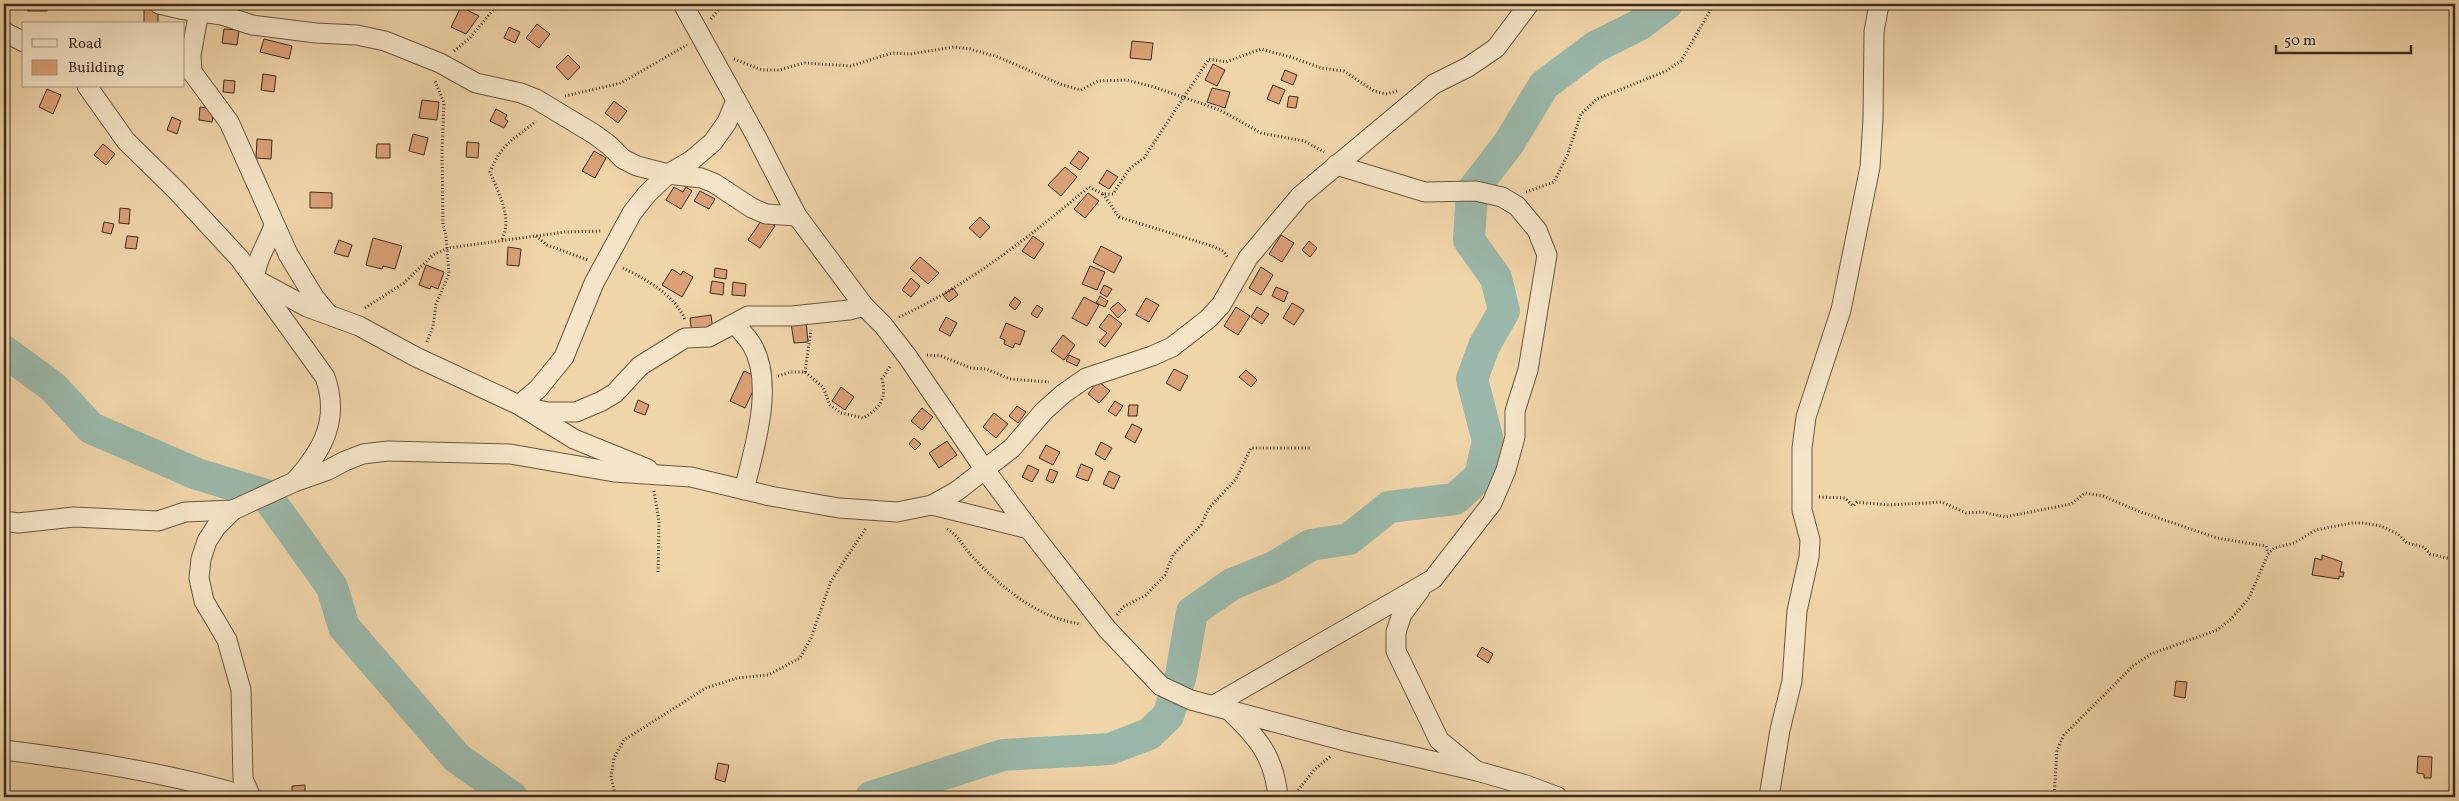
<svg xmlns="http://www.w3.org/2000/svg" width="2459" height="801" viewBox="0 0 2459 801" font-family="Vollkorn,serif">
<style>
.lines{fill:none;stroke-linecap:round;stroke-linejoin:round}
.river{stroke:#9ab8aa;stroke-width:32}
.building{fill:#dba177;stroke:#3d2c20}
.street-casing{stroke:#6a5642;stroke-width:21}
.path{stroke:#3d2c20;stroke-width:3;stroke-dasharray:1 2.5;stroke-linecap:butt}
.street{stroke:#f5e4c7;stroke-width:19}
</style>
<rect width="100%" height="100%" fill="#f0d5a9"/>
<filter id="stains"><feTurbulence type="fractalNoise" baseFrequency=".004" numOctaves="4"/><feColorMatrix values="0 0 0 0 .2 0 0 0 0 .09 0 0 0 0 .02 0 0 0 .5 -.17"/></filter>
<radialGradient id="worn" r=".72"><stop offset=".6" stop-color="#630" stop-opacity="0"/><stop offset="1" stop-color="#630" stop-opacity=".3"/></radialGradient>
<g class="lines">
<g class="river">
<path d="M4,351l49,36 38,41 106,46 69,21 66,92 12,40 113,131 55,39"/>
<path d="M871,797l132,-42 107,-6 39,-15 19,-18 13,-41 11,-63 40,-28 42,-17 37,-22 38,-6 40,-32 66,-8 25,-23 8,-35 -16,-62 12,-33 20,-35 -8,-33 -27,-38 3,-49 37,-48 35,-58 51,-38 44,-22 28,-21"/>
</g>
</g>
<g class="building">
<rect x="28" y="4" width="19" height="7"/>
<path d="M461,7l18,9 -13,18 -15,-7z"/>
<path d="M144,9l14,1v14h-14z"/>
<path d="M537,24l13,10 -11,14 -13,-10z"/>
<path d="M509,27l11,5 -5,11 -11,-5z"/>
<path d="M224,29l15,1 -2,15 -15,-2z"/>
<path d="M264,39l28,7 -3,13 -29,-7z"/>
<path d="M1132,41l21,2 -2,17 -21,-2z"/>
<path d="M568,55l12,12 -12,13 -12,-13z"/>
<path d="M1213,64l12,6 -8,16 -12,-6z"/>
<path d="M1285,70l12,5 -4,10 -12,-5z"/>
<path d="M263,74l13,2 -2,16 -13,-2z"/>
<path d="M224,80l11,1 -1,12 -11,-1z"/>
<path d="M1273,85l12,5 -6,14 -12,-5z"/>
<path d="M1212,88l18,4 -5,16 -18,-6z"/>
<path d="M47,89l14,6 -8,19 -14,-7z"/>
<path d="M1289,96l9,1 -2,11 -9,-1z"/>
<path d="M422,100l17,2 -2,18 -18,-2z"/>
<path d="M614,101l13,10 -9,12 -13,-10z"/>
<path d="M200,107l14,2 -2,13 -13,-2z"/>
<path d="M496,109l11,6 -2,4 3,2 -4,7 -14,-7z"/>
<path d="M172,117l9,4 -4,13 -10,-4z"/>
<path d="M413,134l15,4 -4,17 -15,-4z"/>
<path d="M257,139l15,1 -1,19 -15,-1z"/>
<path d="M467,142l12,1 -1,15 -12,-1z"/>
<path d="M103,144l12,10 -9,11 -12,-10z"/>
<path d="M377,144h13v14h-14z"/>
<path d="M594,151l12,7 -11,20 -13,-7z"/>
<path d="M1079,151l10,7 -9,12 -10,-7z"/>
<path d="M1065,167l12,10 -16,19 -13,-11z"/>
<path d="M1107,170l11,7 -9,12 -10,-6z"/>
<path d="M674,187l9,5 3,-5 6,4 -11,18 -15,-9z"/>
<path d="M700,191l15,8 -6,10 -15,-8z"/>
<path d="M310,192l22,1v15h-22z"/>
<path d="M1088,193l11,8 -14,17 -11,-9z"/>
<path d="M120,208l10,1 -1,15 -10,-1z"/>
<path d="M980,217l10,10 -10,11 -11,-10z"/>
<path d="M763,218l12,8 -15,22 -12,-8z"/>
<path d="M104,222l10,2 -3,10 -9,-2z"/>
<path d="M1281,235l13,8 -12,19 -13,-8z"/>
<path d="M127,236l11,1 -2,12 -11,-1z"/>
<path d="M1033,236l11,8 -10,15 -12,-8z"/>
<path d="M373,238l29,8 -7,23 -12,-3 -1,3 -16,-4z"/>
<path d="M339,240l13,5 -4,12 -14,-4z"/>
<path d="M1309,241l8,7 -7,9 -8,-7z"/>
<path d="M1101,246l21,11 -8,16 -21,-11z"/>
<path d="M508,247l13,2 -2,17 -12,-1z"/>
<path d="M920,257l19,16 -11,11 -18,-16z"/>
<path d="M426,265l18,7 -6,17 -7,-3 -1,3 -11,-4z"/>
<path d="M1090,266l15,6 -8,18 -15,-6z"/>
<path d="M1261,267l12,8 -12,20 -12,-7z"/>
<path d="M715,268l12,2 -1,9 -12,-2z"/>
<path d="M672,269l9,6 2,-4 10,6 -11,20 -20,-12z"/>
<path d="M911,278l9,8 -9,11 -9,-7z"/>
<path d="M712,281l12,2 -1,12 -13,-2z"/>
<path d="M733,282l13,2 -1,12 -13,-1z"/>
<path d="M1104,285l8,4 -5,8 -7,-4z"/>
<path d="M1276,287l12,5 -4,10 -12,-6z"/>
<path d="M953,288l5,7 -9,7 -6,-7z"/>
<path d="M1100,296l8,5 -3,6 -9,-4z"/>
<path d="M1015,297l6,5 -6,8 -6,-5z"/>
<path d="M1084,297l15,8 -12,21 -15,-8z"/>
<path d="M1146,298l13,7 -10,17 -13,-7z"/>
<path d="M1118,302l8,8 -8,8 -8,-9z"/>
<path d="M1292,303l12,7 -10,15 -11,-7z"/>
<path d="M1037,305l6,4 -6,9 -6,-4z"/>
<path d="M1236,307l14,9 -12,19 -14,-9z"/>
<path d="M1257,307l12,7 -7,10 -11,-7z"/>
<path d="M1109,314l13,10 -17,23 -6,-5 8,-9 -8,-6z"/>
<path d="M711,315l2,16 -21,3 -2,-16z"/>
<path d="M946,317l11,6 -7,13 -11,-6z"/>
<path d="M806,321l2,21 -14,1 -3,-20z"/>
<path d="M1006,323l19,8 -5,14 -5,-2 -2,5 -9,-4 1,-4 -5,-2z"/>
<path d="M1063,335l12,10 -11,15 -13,-9z"/>
<path d="M1069,355l11,5 -3,6 -11,-5z"/>
<path d="M1174,369l14,7 -8,15 -14,-8z"/>
<path d="M1246,370l11,10 -6,7 -12,-10z"/>
<path d="M744,371l15,7 -14,30 -15,-7z"/>
<path d="M1098,381l12,10 -11,12 -11,-9z"/>
<path d="M841,387l13,10 -9,13 -13,-9z"/>
<path d="M638,400l11,5 -4,10 -11,-4z"/>
<path d="M1115,401l8,5 -7,10 -8,-5z"/>
<path d="M1129,405h9l-1,11h-9z"/>
<path d="M1017,406l9,6 -8,11 -9,-7z"/>
<path d="M922,408l11,9 -11,13 -11,-9z"/>
<path d="M994,413l14,11 -12,14 -13,-11z"/>
<path d="M1132,424l10,5 -7,14 -10,-6z"/>
<path d="M914,438l7,6 -6,6 -6,-6z"/>
<path d="M947,441l10,14 -18,13 -10,-15z"/>
<path d="M1101,442l11,6 -7,12 -10,-6z"/>
<path d="M1046,445l14,7 -7,13 -14,-7z"/>
<path d="M1081,464l12,5 -5,12 -12,-4z"/>
<path d="M1028,465l11,5 -7,12 -10,-5z"/>
<path d="M1050,469l8,3 -5,11 -7,-3z"/>
<path d="M1109,471l11,5 -6,13 -11,-5z"/>
<path d="M2322,555l20,7 -2,10h4l-1,5 -4,-1v3l-27,-4 3,-17 7,2z"/>
<path d="M1482,647l11,7 -5,9 -11,-7z"/>
<path d="M2176,681l11,1 -2,16 -11,-2z"/>
<path d="M2418,756l14,1 -1,21h-7v-4l-7,-1z"/>
<path d="M718,763l11,2 -4,17 -10,-3z"/>
<path d="M305,785v12h-13v-11z"/>
</g>
<g class="lines">
<defs>
<g id="street">
<path d="M159,4l21,5 42,6 30,10 64,8 41,2 28,6 55,22 36,20 45,10 15,6 58,35 15,11 14,14 14,7 31,8 33,4 13,5 38,25 14,6 31,2"/>
<path d="M683,4l74,134 40,78 67,90 19,19 24,31 78,114 44,59 78,100 54,57 30,14 158,42 128,29 49,14 32,12"/>
<path d="M199,11l-8,44 1,17 37,50 59,132 26,43 14,17"/>
<path d="M4,32l20,10"/>
<path d="M87,86l39,55 51,50 63,68 85,118c15,42 -2,73 -30,104"/>
<path d="M274,225c-6,19 -19,35 -19,54l52,28 52,19 57,31 103,48 55,34 74,30"/>
<path d="M735,324c6,7 13,14 17,21 23,39 2,104 -8,145"/>
<path d="M519,405l19,-16 26,-32 30,-74 38,-70 15,-19 21,-20 24,-14 21,-18 14,-20 9,-22"/>
<path d="M530,408l17,4h29l26,-11 13,-8 25,-27 45,-28 24,-1 39,-21h44l57,-6 15,-4"/>
<path d="M932,505l97,24"/>
<path d="M4,521l14,2 56,-6 84,4 27,-9 48,-2"/>
<path d="M1420,590l-18,24 -6,18v19l43,89 35,29"/>
<path d="M1214,705l219,-126 59,-76 14,-33 9,-33v-26l13,-41 19,-115 -10,-25 -20,-24 -15,-9 -26,-6 -51,1 -89,-27"/>
<path d="M1231,712c28,27 43,45 47,85"/>
<path d="M4,750c80,10 158,22 235,44l3,3"/>
<path d="M251,797l-8,-18 -2,-89 -14,-50 -23,-39 -5,-23 2,-19 6,-18 9,-14 17,-17 61,-28 34,-12 17,-9 18,-7 25,-3 122,3 104,18 77,5 79,19 69,12 58,4 35,-7 25,-14 55,-43 32,-37 19,-17 23,-16 66,-22 20,-9 36,-28 13,-14 27,-47 52,-62 134,-112 34,-17 28,-19 33,-44"/>
<path d="M1769,797l11,-67 12,-49 5,-70 12,-54 1,-17 -8,-30v-62l4,-31 35,-107 29,-143 3,-48 1,-87 5,-28"/>
</g>
</defs>
<use href="#street" class="street-casing"/>
<g class="path">
<path d="M711,19l12,-15"/>
<path d="M454,51l16,-13 28,-34"/>
<path d="M734,59l28,11h17l25,-7 47,3 41,-13 18,1 44,-7 16,2 28,8 62,27 21,6 17,-9 29,-1 27,7 66,23 41,23 43,8 20,11"/>
<path d="M565,96l56,-13 66,-38"/>
<path d="M1526,192l28,-10 13,-26 14,-42 16,-15 69,-28 15,-10 33,-57"/>
<path d="M1103,194l16,23 93,29 11,5 5,7"/>
<path d="M536,236l11,9 41,15"/>
<path d="M502,239c11,-21 -4,-47 -12,-67 13,-31 23,-31 46,-51"/>
<path d="M623,268c23,11 53,28 62,52"/>
<path d="M365,308l39,-25 29,-28 15,-7 117,-16 37,-1"/>
<path d="M899,317c70,-32 131,-81 190,-130l14,7h10l16,-25 15,-11 65,-99 17,3 35,-13 33,9 27,10 23,3 30,20 12,3 11,-3"/>
<path d="M427,342l6,-15 3,-23 13,-30 -3,-38 -3,-11 -1,-74 2,-48 -9,-22"/>
<path d="M927,355l14,1 30,12 15,1 24,10 39,3"/>
<path d="M805,372l6,-42"/>
<path d="M778,376l13,-4h14l18,15 7,18 11,8 22,5c17,-9 24,-20 19,-39l9,-14"/>
<path d="M654,491l5,31 -1,51"/>
<path d="M1819,497l26,1 8,8 4,-4 32,3 53,-3 24,11 16,-1 23,5 66,-13 14,-11 18,3 35,15 79,27 49,8 2,7"/>
<path d="M947,529c11,6 15,16 23,25 29,32 67,64 111,70"/>
<path d="M1117,615l6,-8 23,-12 19,-20 8,-20 28,-30 8,-17 27,-29 15,-31h59"/>
<path d="M1296,793l18,-23 17,-14"/>
<path d="M615,794l-4,-17 3,-19 10,-18 82,-52 31,-10 31,-3 32,-17 11,-20 20,-57 35,-53"/>
<path d="M2054,797l3,-47 7,-15 69,-69 18,-12 66,-24 14,-11 18,-21 19,-44 6,-6 20,-5 22,-13 36,-7h11l18,3 17,8 9,9 17,4 6,7 25,6"/>
</g>
<use href="#street" class="street"/>
</g>
<rect width="2459" height="801" fill="none" stroke="#f0d5a9" stroke-width="20"/>
<rect x="5" y="5" width="2449" height="791" fill="none" stroke="#3d2c20" stroke-width="2.5"/>
<rect x="10" y="10" width="2439" height="781" fill="none" stroke="#3d2c20"/>
<rect x="22" y="22" width="162" height="65" fill="#f5e4c7" stroke="#ab9a84"/>
<rect x="32" y="39" width="25" height="8" fill="#f5e4c7" stroke="#ab9a84"/>
<text x="68" y="48" font-size="15" fill="#3d2c20">Road</text>
<rect x="32" y="60" width="25" height="15" fill="#dba177" stroke="#ab9a84"/>
<text x="68" y="72" font-size="15" fill="#3d2c20">Building</text>
<path d="M2276 45v8h135v-8" fill="none" stroke="#3d2c20" stroke-width="2.5"/>
<text x="2284" y="45" font-size="15" fill="#3d2c20" stroke="#f5e4c7" stroke-width="4" paint-order="stroke">50 m</text>
<rect width="100%" height="100%" filter="url(#stains)"/>
<rect width="100%" height="100%" fill="url(#worn)"/>
</svg>
